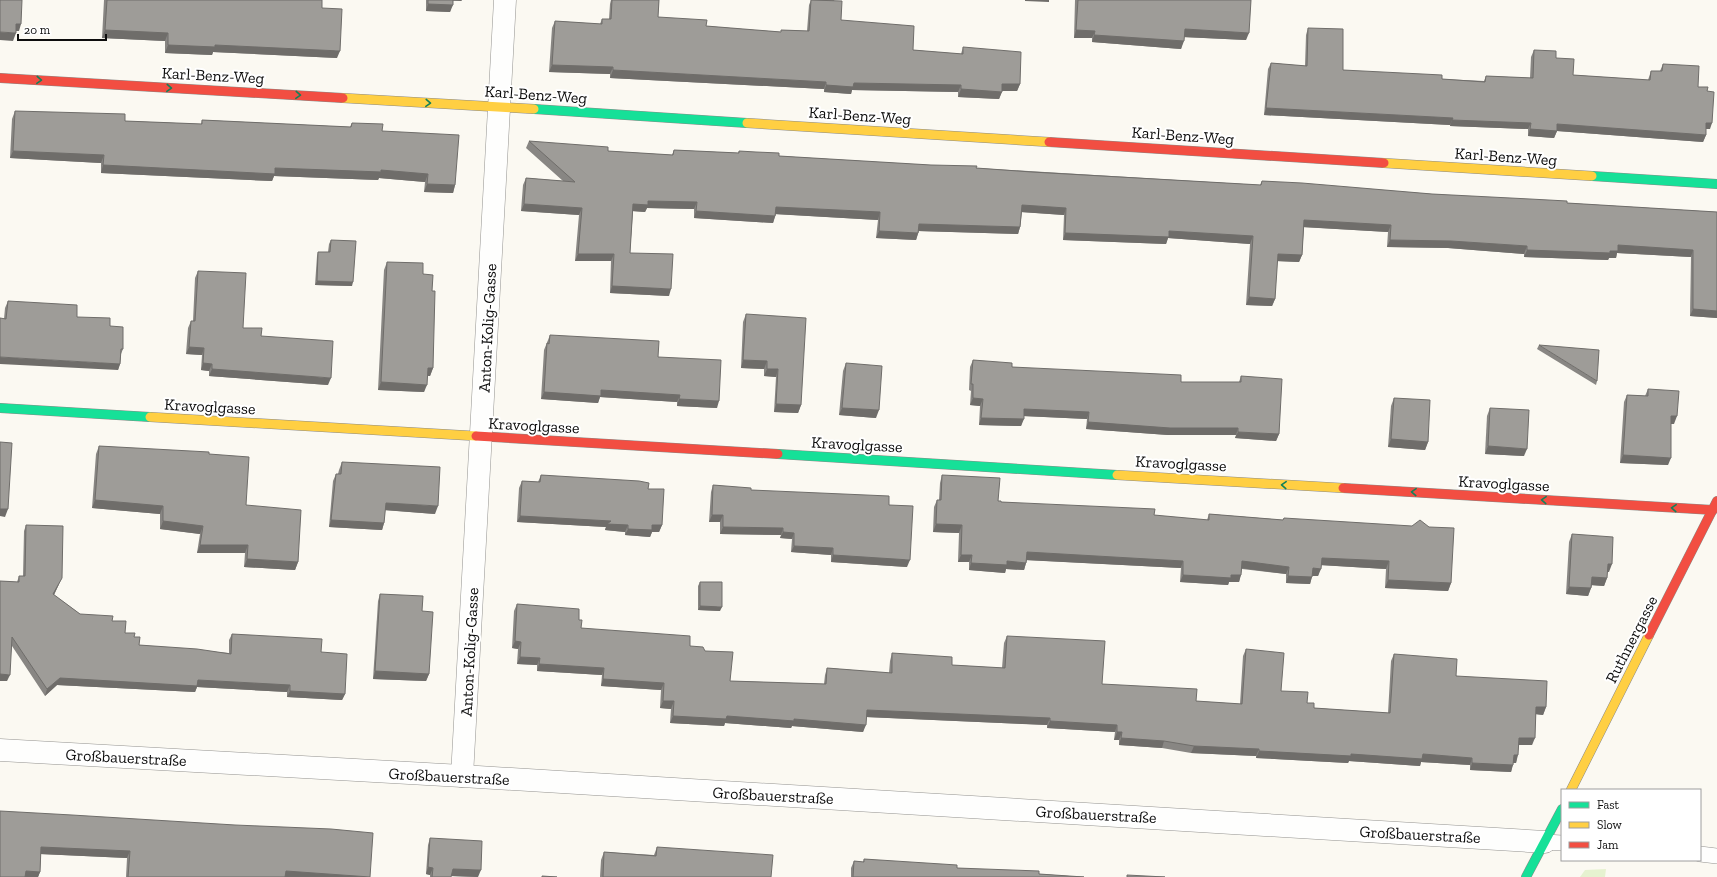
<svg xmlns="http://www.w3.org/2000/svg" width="1717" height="877" viewBox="0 0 1717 877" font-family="'Zilla Slab',serif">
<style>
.green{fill:#e6f2d0}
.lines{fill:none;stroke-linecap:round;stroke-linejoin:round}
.lane-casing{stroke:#949390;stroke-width:16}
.street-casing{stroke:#949390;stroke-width:23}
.fast-casing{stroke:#8b8a87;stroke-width:10}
.slow-casing{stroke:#8b8a87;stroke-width:10}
.jam-casing{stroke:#8b8a87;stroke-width:10}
.lane{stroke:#fefefd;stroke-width:15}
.street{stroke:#fefefd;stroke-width:22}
.fast{stroke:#16e098;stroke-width:9}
.slow{stroke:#ffcf43;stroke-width:9}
.jam{stroke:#f24e42;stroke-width:9}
.wall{fill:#888683}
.shaded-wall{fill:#6f6d6a}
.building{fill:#9e9c98;stroke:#6f6d6a}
.oneway{stroke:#128159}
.labels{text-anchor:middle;stroke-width:4;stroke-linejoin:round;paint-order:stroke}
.street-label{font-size:16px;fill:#0d0d0d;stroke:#fff}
</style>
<rect width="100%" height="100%" fill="#fbf9f2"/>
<path class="green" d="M1606,869l-1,8h-25l5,-7z"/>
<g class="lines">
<defs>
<g id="lane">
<path d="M1545,842l17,1"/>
<path d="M1700,854l17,2"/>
</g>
<g id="street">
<path d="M0,750l462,26 1083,66"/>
<path d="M462,776l43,-776"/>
</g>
<g id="fast">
<path d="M534,109l213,14"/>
<path d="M1592,176l125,8"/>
<path d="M0,408l150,9"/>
<path d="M778,454l339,21"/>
<path d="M1526,877l36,-68"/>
</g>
<g id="slow">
<path d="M343,98l191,11"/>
<path d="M747,123l302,19"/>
<path d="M1384,163l208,13"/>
<path d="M150,417l326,19"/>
<path d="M1117,475l226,13"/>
<path d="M1571,790l78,-155"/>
</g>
<g id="jam">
<path d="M0,78l343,20"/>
<path d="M1049,142l335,21"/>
<path d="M476,436l302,18"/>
<path d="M1343,488l370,22"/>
<path d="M1649,635l68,-134"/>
</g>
</defs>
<use href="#lane" class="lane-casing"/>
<use href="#street" class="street-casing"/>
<use href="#fast" class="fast-casing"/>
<use href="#slow" class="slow-casing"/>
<use href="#jam" class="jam-casing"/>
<use href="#lane" class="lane"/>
<use href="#street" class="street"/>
<use href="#fast" class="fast"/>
<use href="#slow" class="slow"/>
<use href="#jam" class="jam"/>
</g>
<g class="wall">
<path d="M104,0h218v8l15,50 -124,-6 -1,3 -47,-2v-12l-63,-3z"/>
<path d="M426,0h36l-1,1h-8l-3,11 -24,-1z"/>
<path d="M611,0h48l-1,17 48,9 75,6v-2l26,1 2,-26 2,-5h23l7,20 72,30 48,4 2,-7 57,37 -3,7h-15l-3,8 -41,-2v-5l-106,-2 -1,4 -27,-2v-3l-214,-11v-4l-61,-2 3,-44 3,-7 45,3 2,-5h7l1,-15z"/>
<path d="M1075,0h176l-5,40 -62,-3 -3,12 -89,-7v-4h-18z"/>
<path d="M1308,28l35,42 99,9 42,2 2,-5 44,2 1,-21 3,-7 22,8 17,17 75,5 3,-9h9l3,-7 35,23 9,4 3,38h-4v6l-3,7 -146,-11 -3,7 -26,-2v-7l-78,-3v-1l-186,-10 4,-46 3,-6 34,3 1,-31z"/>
<path d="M15,111l110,10 76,3 1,-4 148,7 2,-4 30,8 73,54 -2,8 -29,-1 1,-10 -46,-4 -1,2 -104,-4 -2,5 -171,-8v-10l-91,-5 2,-39z"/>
<path d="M529,141l79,10 64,4 2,-5 64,3 1,-2 40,5 481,29 2,-4 170,13 135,9 150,9v106l-27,-2 1,-59 -74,-4 -1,5h-7l-1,2 -84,-3v-3l-76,-6 -61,-1 1,-15 -84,-5 -2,28 -3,7 -22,-1 -2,38 -3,7 -26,-1 4,-61 -82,-6 -2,6 -103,-4 1,-25 -42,-3 -2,15 -2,7 -99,-3 -3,9 -40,-2 2,-18 -102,-6 -3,9 -79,-5v-9l-47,-1 -2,4 -12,-1 -3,42 39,43 -59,-3 1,-32h-36l4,-46 -58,-4 2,-26 3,-7 37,3 -37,-33z"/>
<path d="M331,240l21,46 -37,-1 2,-29 1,-4h10l1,-8z"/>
<path d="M387,262l36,12 9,17 1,77 -3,8h-3l-3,16 -46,-2 6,-120z"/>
<path d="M198,271l45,57 18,8 67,49 -119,-9v-5l-8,-1 1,-15 -16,-1 2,-26 3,-7h2l2,-43z"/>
<path d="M8,301l69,16 33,9 13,23 -2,5 -1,10 -2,6 -114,-51 1,-11z"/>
<path d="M746,314l55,91 -3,8 -24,-1 2,-35 -12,-1v-7l-23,-1 2,-46z"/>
<path d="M550,335l108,22 59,51 -40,-2v-4l-77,-5 -2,6 -57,-4 3,-49z"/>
<path d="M1539,345l58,36 -1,4 -59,-36z"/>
<path d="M973,360l39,7 169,15h58l2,-6 38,58 -3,7 -41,-3 1,-3h-68l-82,-6 1,-10 -63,-3 -3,10 -42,-1 1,-19 -10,-1 1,-14 -2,-1 1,-23z"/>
<path d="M846,363l30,55 -37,-3 4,-44z"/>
<path d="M1648,389l26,35h-3l-3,41 -48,-2 4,-61 3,-7 18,1z"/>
<path d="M1394,398l34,44 -3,8 -37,-3 3,-41z"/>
<path d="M1490,408l34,48 -39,-2 2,-38z"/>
<path d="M99,446l110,8 37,51 52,57 -3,8 -51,-3 1,-14h-48l3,-19 -40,-5v-15l-68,-6 4,-54z"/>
<path d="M342,462l93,52 -50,-4 -1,13 -2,7 -53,-3 4,-46 3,-7h2l1,-4z"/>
<path d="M541,475l107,14 14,36 -3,7h-7l-2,5 -25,-2v-3l-20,-2 1,-3 -89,-5 2,-34 3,-7 16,1z"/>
<path d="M942,475l59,27 206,18 2,-6 74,6 1,-2 167,65 -3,8 -63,-3 1,-19 -65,-4 -3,11h-6l-2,8 -24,-1v-9l-44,-5 -3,13h-10l-1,3 -48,-3 1,-14 -154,-8 -1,3 -2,7 -18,-1 -1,4 -36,-3v-8h-11l1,-29 -26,-1 1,-25 3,-7h2l1,-17z"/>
<path d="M713,485l38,5 138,15 18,62 -76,-5v-7l-40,-3 1,-13 -12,-1 1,-3 -61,-1v-12h-11l2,-30z"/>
<path d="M26,525l33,59 -5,11 26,19 32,7 13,12 9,4 5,8 90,8v-13l3,-6 89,18 24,42 -3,6 -55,-3v-5l-90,-5 -2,5 -138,-7 -12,11 -33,-50 -5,35h-7v-100l17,1 2,-6h4l1,-45z"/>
<path d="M1572,534l37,38h-2v6l-3,8 -12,-1 -1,3 -3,8 -22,-2 3,-52z"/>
<path d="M700,582l20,29 -22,-1v-24z"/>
<path d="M380,594l42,17 7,63 -3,7 -53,-2 5,-78z"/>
<path d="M517,604l62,16 2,8 109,18 40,35 94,3 1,-9 2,-7 62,5 1,-12 2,-8 60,12 50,3 2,-25 3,-7 95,48 94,17 44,3 3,-48 3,-7 35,42 26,12 7,5 74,5 3,-52 3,-7 152,53 -3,8 -7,-1 -4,31h-13l-3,18h-3l-2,9 -41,-2v-5l-49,-3 -1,4 -71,-5 -1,2 -92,-5v-2l-65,-3 -29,-5 -43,-3v-5h-5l1,-8 -68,-4v-3l-180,-8 -4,15 -71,-6 -1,2 -66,-5 -1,3 -54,-3 1,-14 -11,-1 1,-18 -60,-4 1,-11 -65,-4v-6l-20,-1 1,-15 -6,-1 2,-37z"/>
<path d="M0,811l370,66h-244l1,-19 -86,-4 -1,18 -2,5h-38z"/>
<path d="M430,838l48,39 -27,-1v1h-21v-2l-4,-1 2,-29z"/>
<path d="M657,847l114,30h-171l1,-17 3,-8 50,3z"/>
<path d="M864,859l93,9 127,9h-233v-9l3,-7 9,1z"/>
</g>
<g class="shaded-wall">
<path d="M451,0h11l-1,1z"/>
<path d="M1025,0h24v2l-24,-1z"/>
<path d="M428,4l25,1 -3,7 -24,-1z"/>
<path d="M16,24h5l-2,7h-5z"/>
<path d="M1185,29l64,4 -3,7 -64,-3z"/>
<path d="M105,30l63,3 -3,8 -63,-3z"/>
<path d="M1076,30l19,1 -3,7h-18z"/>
<path d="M0,32l16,1 -3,8 -13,-1z"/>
<path d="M1094,35l90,6 -3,8 -89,-7z"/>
<path d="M168,45h47l125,6 -3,7 -124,-6 -1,3 -47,-2z"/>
<path d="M552,65l61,2 -3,7 -61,-2z"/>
<path d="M613,70l213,12 -2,7 -214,-11z"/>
<path d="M854,83l107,2 -3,7 -106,-2 -1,4 -27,-2 2,-7z"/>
<path d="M1002,84h18l-3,7h-18z"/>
<path d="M961,89l41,3 -3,7 -41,-2z"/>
<path d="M1266,108l187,10 -3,7 -186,-10z"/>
<path d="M1452,120l79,3 -3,6 -78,-3z"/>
<path d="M1706,123h6l-2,6h-6z"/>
<path d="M1557,124l149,11 -3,7 -146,-11 -3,7 -26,-2 2,-7z"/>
<path d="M13,151l91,4 -3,8 -91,-5z"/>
<path d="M103,165l278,5 47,4 -3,8 -46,-4 -1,2 -104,-4 -2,5 -171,-8z"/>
<path d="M427,184l28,1 -2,8 -29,-1z"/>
<path d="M648,201l49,1 -3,7 -47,-1 -2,4 -14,-1 2,-7z"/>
<path d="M524,204l58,4 -3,7 -58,-4z"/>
<path d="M1022,205l44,3 -2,7 -44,-3z"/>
<path d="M776,207l104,5 -2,8 -105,-6z"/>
<path d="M696,211l79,5 -2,7 -79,-5z"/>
<path d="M1304,220l87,5 -3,7 -87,-5z"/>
<path d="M919,224l101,3 -2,7 -101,-3z"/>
<path d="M879,231l39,2 -2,7 -40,-2z"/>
<path d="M1169,231l84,5 -3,8 -82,-6 -2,6 -103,-4 2,-7z"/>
<path d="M1390,240l61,1 76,5 -3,8 -76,-6 -61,-1z"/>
<path d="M1618,245l75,5 -2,7 -74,-4 -1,5h-7l-1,2 -84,-3 3,-7 83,1z"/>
<path d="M578,254h36l-3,7h-36z"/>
<path d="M1278,254l24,1 -3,7 -24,-1z"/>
<path d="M317,281l36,1 -1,4 -37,-1z"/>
<path d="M612,286l59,3 -2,7 -59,-3z"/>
<path d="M1249,297l26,2 -3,7 -26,-1z"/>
<path d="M1693,309l24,2v7l-27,-2z"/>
<path d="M189,347l15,1 -2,7 -16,-1z"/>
<path d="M0,357l120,7 -2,6 -118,-6z"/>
<path d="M743,360l24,1 -3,8 -23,-1z"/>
<path d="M203,363l9,1 -3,7 -8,-1z"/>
<path d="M428,368h5l-3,8h-5z"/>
<path d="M212,369l119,9 -3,7 -119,-9z"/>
<path d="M767,369h11l-2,8 -12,-1z"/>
<path d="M381,382l46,3 -3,7 -46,-2z"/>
<path d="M601,390l79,5 -3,7 -77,-5 -2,6 -57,-4 3,-7z"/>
<path d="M973,398l10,1 -3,7 -10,-1z"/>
<path d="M679,399l40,2 -2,7 -40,-2z"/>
<path d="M776,404l25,1 -3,8 -24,-1z"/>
<path d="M842,408l37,2 -3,8 -37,-3z"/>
<path d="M1024,409l65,3 -2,7 -65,-3z"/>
<path d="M1671,416h6l-3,8h-6z"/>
<path d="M981,418l43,1 -3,7 -42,-1z"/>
<path d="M1088,422l150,6 -2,7h-68l-82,-6z"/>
<path d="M1238,432l41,2 -3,7 -41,-3z"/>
<path d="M1391,439l37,3 -3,8 -37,-3z"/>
<path d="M1488,446l39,3 -3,7 -39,-2z"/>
<path d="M1623,455l48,3 -3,7 -48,-2z"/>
<path d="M95,500l68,6 -3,8 -68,-6z"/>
<path d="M386,503l52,3 -3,8 -52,-4z"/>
<path d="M0,509h8l-3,8 -5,-1z"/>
<path d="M712,515h11l-3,7h-11z"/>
<path d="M520,516l91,5 17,4 -3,7 -20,-2 1,-3 -89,-5z"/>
<path d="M331,520l53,3 -2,7 -53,-3z"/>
<path d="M163,521l40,5 -3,8 -40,-5z"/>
<path d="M936,524l26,1 -3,8 -26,-1z"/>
<path d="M652,525h10l-3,7h-7l-2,5 -25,-2 3,-6z"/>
<path d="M723,527l60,1 -2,7 -61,-1z"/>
<path d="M783,532l11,1 -2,6 -12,-1z"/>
<path d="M200,545h48l-3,8h-48z"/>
<path d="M794,546l39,2 -2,7 -40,-3z"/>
<path d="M1027,552l156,9 -2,7 -157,-8z"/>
<path d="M833,555l77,5 -3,7 -76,-5z"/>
<path d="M961,555h11l-3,7h-11z"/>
<path d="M1322,558l67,3 -3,8 -67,-4z"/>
<path d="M247,559l51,3 -3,8 -51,-3z"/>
<path d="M1007,561l19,2 -2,7 -18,-1 -1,4 -36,-3 2,-7z"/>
<path d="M1242,561l47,6 -3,7 -46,-6z"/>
<path d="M1608,564h4l-3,8h-4z"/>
<path d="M1313,568l8,1 -3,7h-8z"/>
<path d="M1183,575h58l-2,7h-10l-1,3 -48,-3z"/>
<path d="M1288,576l24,1 -2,7 -24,-1z"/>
<path d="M1592,577l15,1 -3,8 -15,-1z"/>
<path d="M62,578l-3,6 -8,17 2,-7z"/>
<path d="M1388,580l63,3 -3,8 -63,-3z"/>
<path d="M1569,587l22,1 -3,8 -22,-2z"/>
<path d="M700,606l22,1 -2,4 -22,-1z"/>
<path d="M515,641l6,1 -3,7 -6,-1z"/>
<path d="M520,657l20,1 -3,7 -20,-1z"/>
<path d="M539,664l65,4 -2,7 -65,-4z"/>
<path d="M375,671l54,3 -3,7 -53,-2z"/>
<path d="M0,674l10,1 -3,6h-7z"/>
<path d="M60,678l138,2 92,5 -3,7 -90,-5 -2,5 -138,-7 -12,11 2,-7z"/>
<path d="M603,679l61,4 -3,7 -60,-4z"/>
<path d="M290,691l55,3 -3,6 -55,-3z"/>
<path d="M663,701h11l-3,8 -11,-1z"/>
<path d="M1536,707h10l-3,8 -9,-1z"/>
<path d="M867,710l183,8 -3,7 -182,-8z"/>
<path d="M673,716h54l67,3 72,6 -3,7 -71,-6 -1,2 -66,-5 -1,3 -54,-3z"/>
<path d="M1050,721l67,4 -2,7 -68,-4z"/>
<path d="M1117,732h5l-3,8h-5z"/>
<path d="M1121,738l43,3 -2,7 -43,-3z"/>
<path d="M1519,738h16l-3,7h-15z"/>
<path d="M1194,746l65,3 -3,7 -65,-3z"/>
<path d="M1259,751l92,3h72l49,4 -2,7 -49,-3 -1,4 -71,-5 -1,2 -92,-5z"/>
<path d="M1514,755h4l-2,8h-5z"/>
<path d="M1472,763l41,2 -2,7 -41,-2z"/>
<path d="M41,847l89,4 -3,7 -88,-4z"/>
<path d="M428,867l5,1 -3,7 -4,-1z"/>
<path d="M453,869l28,1 -3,7 -28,-1z"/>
<path d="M26,871l14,1 -2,5h-15z"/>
<path d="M286,871l84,6h-86z"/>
</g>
<g class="building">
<path d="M0,0h22l-1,24h-5v9l-16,-1z"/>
<path d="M107,0h215v8l20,1 -2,42 -125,-6v2l-47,-2v-12l-63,-3z"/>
<path d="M428,0h25v5l-25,-1z"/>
<path d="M612,0h47l-1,17 49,3 -1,6 75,6v-2l28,1 2,-31 31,1 -1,19 73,6 -1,24 50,4v-7l58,5 -1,32h-18v8l-41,-3v-4l-107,-2 -1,4 -27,-2v-3l-213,-12v-3l-61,-2 3,-44 47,3v-5h9z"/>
<path d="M1078,0h173l-2,33 -64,-4 -1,12 -90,-6 1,-4 -19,-1z"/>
<path d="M1308,28l35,1v41l99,5v4l43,3 1,-6 47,2 1,-28 22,1v7l18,1 -1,16 77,5 1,-9h11l1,-7 36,2 -1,21h10l-1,4 7,1 -2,31h-6v12l-149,-11v7l-27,-2 1,-6 -79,-3 1,-2 -187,-10 5,-45 36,3z"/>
<path d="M15,111l110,3v7l77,3v-4l149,7 1,-4 31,1 -1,7 77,4 -4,50 -28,-1 1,-10 -47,-4v2l-106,-4v6l-172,-9 1,-10 -91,-4z"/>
<path d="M529,141l79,6v4l65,4 1,-5 65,3v-2l17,1 23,1v3l152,9 46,1 -1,2 56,4 229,13 1,-4 40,2 130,11 98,5 37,2v2l150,9v99l-24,-2v-59l-75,-5v6h-8v2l-83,-3v-4l-76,-5 -61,-1 1,-15 -87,-5 -2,35 -24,-1 -3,45 -26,-2 4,-61 -84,-5v6l-104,-4 1,-25 -44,-3 -2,22 -101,-3 -1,9 -39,-2 1,-19 -104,-5 -1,9 -79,-5 1,-9 -49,-1v4l-15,-1 -3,49 43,1 -2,35 -59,-3 2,-32h-36l4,-46 -58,-4 2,-26 49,4z"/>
<path d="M331,240l25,1 -3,41 -36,-1 1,-29h12z"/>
<path d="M387,262l36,1v11l10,1 -1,16h3l-2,77h-5l-1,17 -46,-3z"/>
<path d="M198,271l48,2 -3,55h19l-1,8 72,5 -2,37 -119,-9v-5l-9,-1 1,-15 -15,-1 2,-26h4z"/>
<path d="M8,301l69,4v12l33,1v8l13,1v22h-2l-1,15 -120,-7v-39l6,1z"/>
<path d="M746,314l60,4 -5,87 -25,-1 2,-35h-11v-8l-24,-1z"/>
<path d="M550,335l109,6 -1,16 63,3 -2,41 -40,-2 1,-4 -79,-5v6l-57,-4 3,-49 2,1z"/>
<path d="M1539,345l60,5 -2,31z"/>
<path d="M973,360l39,3v4l169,8v7h60v-6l41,3 -3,55 -41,-2v-4h-68l-82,-6 1,-10 -65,-3v10l-43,-1 2,-19 -10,-1v-14h-2z"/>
<path d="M846,363l36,3 -3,44 -37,-2z"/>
<path d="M1648,389l31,2 -2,25h-6v42l-48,-3 4,-60 21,1z"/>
<path d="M1394,398l36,2 -2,42 -37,-3z"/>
<path d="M1490,408l39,2 -2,39 -39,-3z"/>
<path d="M0,442l12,1 -4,66h-8z"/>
<path d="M99,446l110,6v2l40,3 -3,48 55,5 -3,52 -51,-3 1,-14h-48l3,-19 -40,-5v-15l-68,-6z"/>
<path d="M342,462l98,5 -2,39 -52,-3 -2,20 -53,-3 5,-46h5z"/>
<path d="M541,475l98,6 10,2 -1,6h16l-2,36h-10v5l-24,-1v-4l-21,-1 4,-3 -91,-5 2,-35 18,1z"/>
<path d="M942,475l58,3 -2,23h3v1l154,7 -1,6 55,5v-6l74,6 1,-2 128,8 8,-6 9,7 25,1 -3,55 -63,-3 1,-19 -67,-3 -1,11 -8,-1 -1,9 -24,-1 1,-9 -47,-6 -1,14h-10v3l-48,-3v-14l-156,-9 -1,11 -19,-2v4l-36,-2 1,-8h-11l1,-30 -26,-1 1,-24h4z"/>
<path d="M713,485l38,3v2l138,6v9l24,1 -3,54 -77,-5v-7l-39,-2v-13l-11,-1v-4l-60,-1v-12h-11z"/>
<path d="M26,525l37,1 -1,52 -9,16 27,20 33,2 -1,5h14l-1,12h10l-1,4h6l-1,8 58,4 34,5 1,-20 90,5 -1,13 26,2 -2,40 -55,-3v-6l-92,-5 -1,6 -137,-8 -13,11 -35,-52 -2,38 -10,-1v-93l19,1v-6h6z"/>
<path d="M1572,534l41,3 -1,27h-4l-1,14 -15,-1 -1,11 -22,-1z"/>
<path d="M700,582h22v25l-22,-1z"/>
<path d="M380,594l43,2 -1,15 11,1 -4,62 -54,-3z"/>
<path d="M517,604l62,5v11h3l-1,8 109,8v10l13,1 2,4 28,1 -3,29 96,3 1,-16 65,5v-20l60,4v8l53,3 2,-32 98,5 -3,43 95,5 -1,12 46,3 4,-55 38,4 -3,38 27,1 -1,11h7v5l76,5 4,-59 63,5 -1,17 91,5 -1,26h-10l-1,31h-16l-1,17h-4l-1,10 -41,-2v-5l-49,-4 -1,5 -71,-5v2l-92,-5v-2l-65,-3 -30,-5 -43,-3 1,-6h-5v-7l-67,-4v-3l-183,-8 -1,15 -72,-6v2l-67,-5 -1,3 -53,-3 1,-15h-11l1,-18 -61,-4 1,-11 -65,-4 1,-6 -20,-1 1,-15 -6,-1z"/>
<path d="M0,811l72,4 163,10 96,4 42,4 -3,44 -84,-6 -1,6h-157l2,-26 -89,-4 -1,25 -14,-1 -1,6h-25z"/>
<path d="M430,838l52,3 -1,29 -28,-1 -2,8h-19l1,-9 -5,-1z"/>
<path d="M657,847l116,8 -2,22h-168l1,-25 52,4z"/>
<path d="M864,859l93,6v3l82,3v3l45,3h-231l1,-16 10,1z"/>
<path d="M1127,875l38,2h-38z"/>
<path d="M542,876l15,1h-15z"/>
</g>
<defs><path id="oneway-chevron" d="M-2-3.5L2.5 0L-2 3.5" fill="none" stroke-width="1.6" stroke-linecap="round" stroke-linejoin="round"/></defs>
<g class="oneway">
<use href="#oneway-chevron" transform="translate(39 80) rotate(3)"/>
<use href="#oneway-chevron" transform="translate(169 88) rotate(3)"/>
<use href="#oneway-chevron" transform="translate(298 95) rotate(3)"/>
<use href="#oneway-chevron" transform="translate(428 103) rotate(3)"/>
<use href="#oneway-chevron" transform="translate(1284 485) rotate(-177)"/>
<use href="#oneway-chevron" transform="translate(1414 492) rotate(-177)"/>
<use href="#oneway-chevron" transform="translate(1544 500) rotate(-177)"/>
<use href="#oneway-chevron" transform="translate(1674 508) rotate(-177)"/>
</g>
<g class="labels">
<g class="street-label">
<text transform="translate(213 75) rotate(3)" y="6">Karl-Benz-Weg</text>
<text transform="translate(536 94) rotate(4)" y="6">Karl-Benz-Weg</text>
<text transform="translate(860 115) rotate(4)" y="6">Karl-Benz-Weg</text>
<text transform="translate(1183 135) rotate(4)" y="6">Karl-Benz-Weg</text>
<text transform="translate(1506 156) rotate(4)" y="6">Karl-Benz-Weg</text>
<text transform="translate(487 328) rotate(-87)" y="6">Anton-Kolig-Gasse</text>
<text transform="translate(210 406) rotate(3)" y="6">Kravoglgasse</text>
<text transform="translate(534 425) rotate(3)" y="6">Kravoglgasse</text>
<text transform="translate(857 444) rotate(3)" y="6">Kravoglgasse</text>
<text transform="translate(1181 463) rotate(3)" y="6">Kravoglgasse</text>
<text transform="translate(1504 483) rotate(3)" y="6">Kravoglgasse</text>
<text transform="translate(1631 639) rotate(-63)" y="6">Ruthnergasse</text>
<text transform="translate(469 652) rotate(-87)" y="6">Anton-Kolig-Gasse</text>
<text transform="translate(126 757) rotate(3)" y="6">Großbauerstraße</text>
<text transform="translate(449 776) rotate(3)" y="6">Großbauerstraße</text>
<text transform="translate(773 795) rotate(3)" y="6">Großbauerstraße</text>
<text transform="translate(1096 814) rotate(3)" y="6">Großbauerstraße</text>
<text transform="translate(1420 834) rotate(3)" y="6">Großbauerstraße</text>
</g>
</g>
<rect x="1561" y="789" width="140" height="72" fill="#ffffff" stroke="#9e9e9e"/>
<rect x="1569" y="802" width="20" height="6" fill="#16e098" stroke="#9e9e9e"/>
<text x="1597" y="809" font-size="12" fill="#0d0d0d">Fast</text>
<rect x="1569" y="822" width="20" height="6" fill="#ffcf43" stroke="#9e9e9e"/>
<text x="1597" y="829" font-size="12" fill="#0d0d0d">Slow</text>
<rect x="1569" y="842" width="20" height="6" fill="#f24e42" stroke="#9e9e9e"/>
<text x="1597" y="849" font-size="12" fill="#0d0d0d">Jam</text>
<path d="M18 34v6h88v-6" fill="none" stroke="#0d0d0d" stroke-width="2"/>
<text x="24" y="34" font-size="12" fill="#0d0d0d" stroke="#ffffff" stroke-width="3" paint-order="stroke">20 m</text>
</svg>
